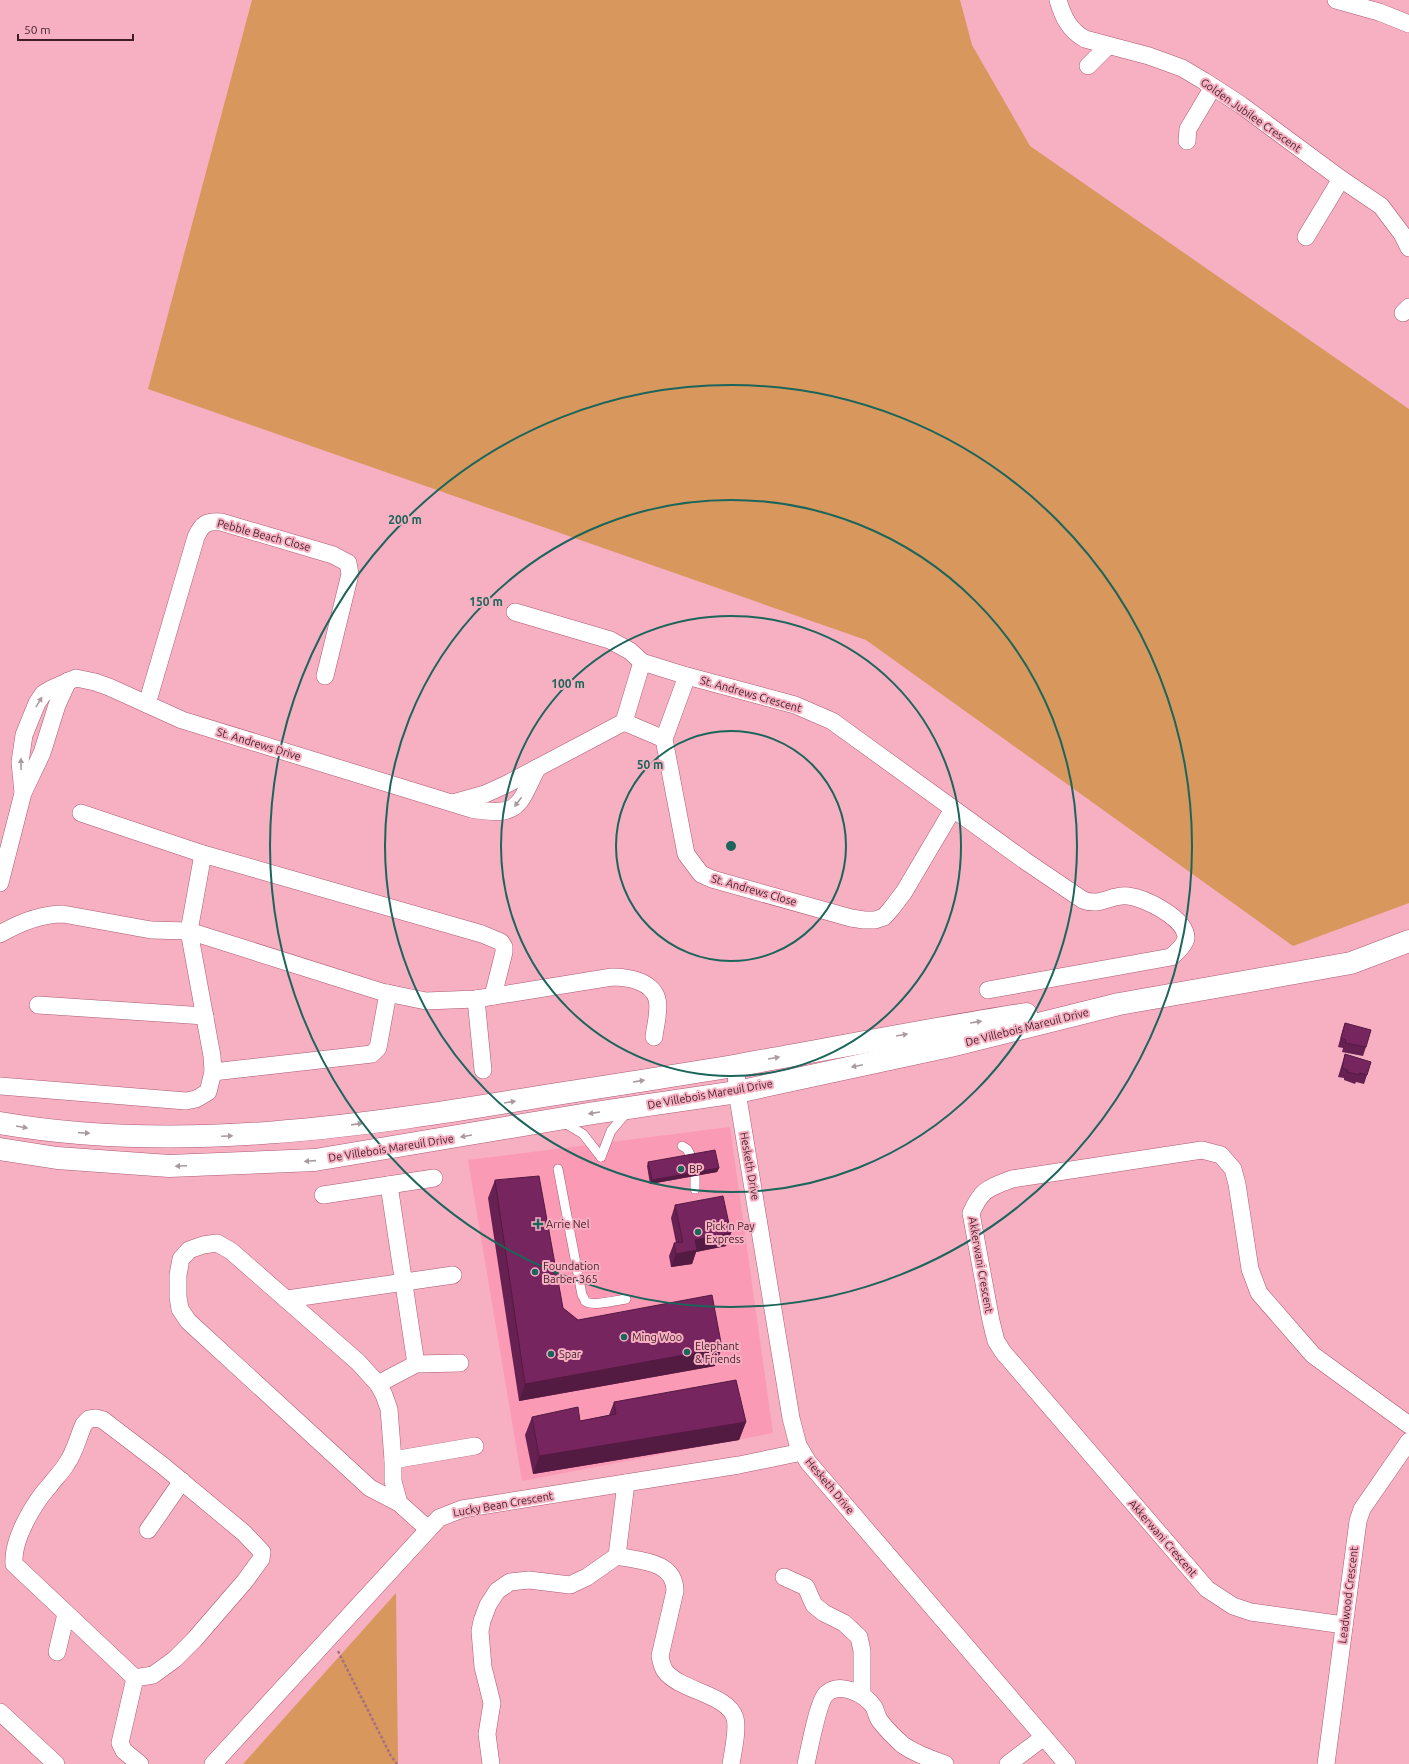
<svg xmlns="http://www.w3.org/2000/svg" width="1409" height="1764" viewBox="0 0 1409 1764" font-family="Ubuntu,sans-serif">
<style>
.built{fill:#fb9ab5}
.green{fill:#d8975c}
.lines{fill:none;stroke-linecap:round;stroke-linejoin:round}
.service-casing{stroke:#ab5a72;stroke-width:10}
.minor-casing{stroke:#ab5a72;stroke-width:18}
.secondary-casing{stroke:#ab5a72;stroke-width:23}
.path{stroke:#a8707f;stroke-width:2.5;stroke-dasharray:3 2;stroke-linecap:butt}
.service{stroke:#fff;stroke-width:9}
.minor{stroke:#fff;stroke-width:17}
.secondary{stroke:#fff;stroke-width:22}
.wall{fill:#662051}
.shaded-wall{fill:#531a42}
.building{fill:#77255e;stroke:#531a42}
.oneway{fill:#a99a9e}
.ring{fill:none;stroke:#1b655b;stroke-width:2}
.poi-dot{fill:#1b655b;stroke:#f7afc2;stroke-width:1.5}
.labels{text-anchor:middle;stroke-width:4;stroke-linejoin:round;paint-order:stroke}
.street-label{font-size:11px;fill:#401e28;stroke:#f7afc2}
.poi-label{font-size:11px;fill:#401e28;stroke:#f7afc2;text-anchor:start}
.centre{fill:#1b655b;stroke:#f7afc2;stroke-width:2}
.ring-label{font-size:12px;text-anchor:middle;font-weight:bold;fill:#1b655b;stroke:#f7afc2;stroke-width:4;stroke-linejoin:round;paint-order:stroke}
</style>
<rect width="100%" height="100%" fill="#f7afc2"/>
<path class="built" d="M730,1127l43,306 -251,48 -54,-321z"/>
<g class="green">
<path d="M252,0h708l12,45 58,101 379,263v494l-116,43 -427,-306 -718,-251z"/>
<path d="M396,1593l2,171h-155z"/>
</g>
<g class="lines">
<defs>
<g id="service">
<path d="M563,1122l20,12 18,23"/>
<path d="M682,1146l5,3 5,9"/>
<path d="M601,1157l10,-26 16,-19"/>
<path d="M558,1169l24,126c1,1 3,5 3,6 6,6 33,-1 41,-2"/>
<path d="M695,1189v-13"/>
</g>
<g id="minor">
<path d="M1058,0c5,17 11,30 27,39l64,17 33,12 22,13 37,24 100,74 40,27 21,28 7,14"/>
<path d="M1336,0l43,12 30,12"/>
<path d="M1088,66l20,-20"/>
<path d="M1187,141l1,-12 25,-42"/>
<path d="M1306,237l35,-58"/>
<path d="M1403,313l6,-6"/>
<path d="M515,612l95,28 20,11 12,11 45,14 108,29 37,16 192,139 59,40c18,7 28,-6 45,-4 17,2 58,22 58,42 -1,7 -9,14 -15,19l-183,33"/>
<path d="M687,676l-23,63 22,115 15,20 11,5 139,39 13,2h11l9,-3 7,-8 13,-17 49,-83"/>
<path d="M147,704l49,-167c6,-13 10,-16 25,-15l112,33 15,8 2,11 -25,102"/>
<path d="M624,722l40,17"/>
<path d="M23,793l-3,-31 4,-27 13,-32 6,-9 8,-5 25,-11 19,4 14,5 73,33 289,89c47,8 47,-1 66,-41"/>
<path d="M453,803l32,-9 22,-10 117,-62 18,-60"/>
<path d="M81,813l122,41 279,80 19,8 3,5v5l-11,44"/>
<path d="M0,883l23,-90 19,-40 15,-48 11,-24"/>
<path d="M0,934c19,-11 40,-20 63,-20l88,16 38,1 193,61 44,9 50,-2 136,-22c16,0 40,4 45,22 3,12 -2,27 -3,38"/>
<path d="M476,999l7,71"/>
<path d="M38,1005l167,11"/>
<path d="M736,1065l1,27 54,326 7,27 10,17 259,302"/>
<path d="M213,1072l159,-18 6,-6 10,-55"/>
<path d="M0,1086l186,15 10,-2 12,-7 5,-20 -1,-16 -23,-125 14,-77"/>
<path d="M389,1185l27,179"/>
<path d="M323,1195l111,-17"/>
<path d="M287,1299l166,-24"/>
<path d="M378,1384l38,-20 44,-1"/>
<path d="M96,1418l7,2 59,45 82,68 18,19 -1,7 -16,22 -51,59 -19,19 -22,16 -18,3 -121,-114c-2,-25 20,-61 36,-79 6,-8 12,-13 17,-22 8,-11 11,-26 17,-39l5,-5z"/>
<path d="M393,1460l82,-14"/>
<path d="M399,1503l-6,-22v-21l-4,-51 -5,-14 -6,-11 -20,-22 -127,-111 -14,-8 -14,2 -14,5 -8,9 -3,16v22l2,12 8,12 182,167 29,15 29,26"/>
<path d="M148,1530l34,-49"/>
<path d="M617,1556c21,5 58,4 58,35l-15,65c1,5 2,11 5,15 15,20 63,23 70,47 3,11 -2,34 -4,46"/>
<path d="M784,1577l22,10 8,18 10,8 20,10 15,14 3,14v44"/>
<path d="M1344,1625l-93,-13 -18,-6 -26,-17 -204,-237 -7,-11 -5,-20 -20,-108c11,-24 17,-25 41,-34l190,-29 19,5 12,14 4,15 13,85 9,24 54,62 96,70"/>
<path d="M57,1652l9,-38"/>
<path d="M135,1678l-15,65 4,8 16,13"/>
<path d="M0,1712l56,52"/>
<path d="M213,1764l226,-246 23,-9 277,-44 63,-13"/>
<path d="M491,1764l-4,-30 5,-31 -9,-36 -3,-36 2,-10 6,-16 9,-14 13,-9 19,-2 41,5 17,-8 30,-21 9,-73"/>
<path d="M806,1764c3,-13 12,-62 20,-70 14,-13 39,0 48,13 2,4 3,10 6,14 7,9 15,17 23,24 13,9 27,14 42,19"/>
<path d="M1008,1764l36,-27"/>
<path d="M1326,1764l32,-243 4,-12 47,-68"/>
</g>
<g id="secondary">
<path d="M0,1123c180,31 365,3 544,-27 65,-10 130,-20 195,-31 96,-17 191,-36 287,-51"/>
<path d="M0,1149l57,9 112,8 146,-6 279,-47 143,-21 213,-46 169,-42 232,-41 58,-22"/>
</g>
</defs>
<use href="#service" class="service-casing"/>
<use href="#minor" class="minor-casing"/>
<use href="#secondary" class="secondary-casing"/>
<path class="path" d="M338,1651l53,105 6,8"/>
<use href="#service" class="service"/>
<use href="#minor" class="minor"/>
<use href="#secondary" class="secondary"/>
</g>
<g class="wall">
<path d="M1345,1023l21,24 -3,9 -21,-4 1,-4 -5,-1 4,-15z"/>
<path d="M1345,1054l22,21 -3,9 -8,-2 -1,2 -11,-4v-2l-6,-1z"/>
<path d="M648,1162l71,6 -2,4 -67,12 -3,-18z"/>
<path d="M495,1180l68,128 15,12 137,46 -196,35 -31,-203z"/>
<path d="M675,1205l56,28 -5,13 -30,6 -4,12 -21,3 -2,-11 5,-13h2l-5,-25z"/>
<path d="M614,1402l132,20 -7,18 -206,34 -8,-39 7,-18 48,4 29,-6z"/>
</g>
<g class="shaded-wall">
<path d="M719,1168l-2,4 -67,12 2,-4z"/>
<path d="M731,1233l-5,13 -30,6 -4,12 -21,3 5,-13 19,-14z"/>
<path d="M722,1348l-7,18 -196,35 6,-17z"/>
<path d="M746,1422l-7,18 -206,34 6,-18z"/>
</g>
<g class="building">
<path d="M1345,1023l26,7 -5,17 -21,-4 1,-3 -5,-2z"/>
<path d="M1345,1054l26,8 -4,13 -8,-2v2l-12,-3 1,-2 -6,-2z"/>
<path d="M715,1150l4,18 -67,12 -4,-18z"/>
<path d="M539,1176l24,132 15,12 134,-25 10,53 -197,36 -30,-204z"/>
<path d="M723,1196l8,37 -36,7 2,10 -21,4 -2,-11 9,-1 -8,-37z"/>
<path d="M736,1380l10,42 -207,34 -7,-39 46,-10 2,14 36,-7 -2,-12z"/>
</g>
<defs><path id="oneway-solid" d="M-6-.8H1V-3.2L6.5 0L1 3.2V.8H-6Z"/></defs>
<g class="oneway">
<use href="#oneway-solid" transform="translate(39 702) rotate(-59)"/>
<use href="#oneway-solid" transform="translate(21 764) rotate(-91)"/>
<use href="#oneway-solid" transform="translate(518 802) rotate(127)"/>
<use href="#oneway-solid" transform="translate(976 1022) rotate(-9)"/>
<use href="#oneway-solid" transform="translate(902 1035) rotate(-10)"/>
<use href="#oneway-solid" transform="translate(774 1058) rotate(-10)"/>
<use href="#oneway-solid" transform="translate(857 1066) rotate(168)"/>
<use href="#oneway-solid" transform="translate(639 1081) rotate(-9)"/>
<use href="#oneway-solid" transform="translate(510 1102) rotate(-9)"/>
<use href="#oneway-solid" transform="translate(594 1113) rotate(171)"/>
<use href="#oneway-solid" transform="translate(357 1124) rotate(-8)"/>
<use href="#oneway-solid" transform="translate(22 1127) rotate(10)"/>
<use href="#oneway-solid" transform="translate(84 1133) rotate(3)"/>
<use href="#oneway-solid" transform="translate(227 1136) rotate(-3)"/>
<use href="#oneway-solid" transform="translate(466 1136) rotate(170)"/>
<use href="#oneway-solid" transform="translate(310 1161) rotate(176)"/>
<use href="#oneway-solid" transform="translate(181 1166) rotate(178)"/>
</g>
<g class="ring">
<circle cx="731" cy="846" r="115"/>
<circle cx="731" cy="846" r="230"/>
<circle cx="731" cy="846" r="346"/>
<circle cx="731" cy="846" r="461"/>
</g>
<g class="poi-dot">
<circle cx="681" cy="1169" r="4"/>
<path d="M536 1218h4v4h4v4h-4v4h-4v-4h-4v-4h4z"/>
<circle cx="698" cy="1232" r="4"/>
<circle cx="535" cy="1272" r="4"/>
<circle cx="624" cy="1337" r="4"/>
<circle cx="687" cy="1352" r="4"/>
<circle cx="551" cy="1354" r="4"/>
</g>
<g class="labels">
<g class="street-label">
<text transform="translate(1251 115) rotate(35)" y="4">Golden Jubilee Crescent</text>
<text transform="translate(264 535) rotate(15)" y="4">Pebble Beach Close</text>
<text transform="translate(751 694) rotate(16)" y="4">St. Andrews Crescent</text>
<text transform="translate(259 744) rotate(17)" y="4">St. Andrews Drive</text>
<text transform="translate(754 890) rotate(16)" y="4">St. Andrews Close</text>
<text transform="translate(1027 1027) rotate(-14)" y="4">De Villebois Mareuil Drive</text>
<text transform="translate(710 1094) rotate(-10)" y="4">De Villebois Mareuil Drive</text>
<text transform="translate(391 1148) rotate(-9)" y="4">De Villebois Mareuil Drive</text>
<text transform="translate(750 1166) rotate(80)" y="4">Hesketh Drive</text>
<text transform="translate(981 1265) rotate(80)" y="4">Akkerwani Crescent</text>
<text transform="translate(830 1486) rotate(50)" y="4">Hesketh Drive</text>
<text transform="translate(503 1504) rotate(-10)" y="4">Lucky Bean Crescent</text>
<text transform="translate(1163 1538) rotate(49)" y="4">Akkerwani Crescent</text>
<text transform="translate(1348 1595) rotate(-83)" y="4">Leadwood Crescent</text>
</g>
<g class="poi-label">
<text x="689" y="1173">BP</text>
<text x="546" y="1228">Arrie Nel</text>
<text x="706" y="1230">Pick n Pay<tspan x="706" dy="13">Express</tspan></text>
<text x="543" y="1270">Foundation<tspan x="543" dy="13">Barber 365</tspan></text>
<text x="632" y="1341">Ming Woo</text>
<text x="695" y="1350">Elephant<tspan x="695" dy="13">&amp; Friends</tspan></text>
<text x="559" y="1358">Spar</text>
</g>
</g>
<circle cx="731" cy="846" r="6" class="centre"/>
<g class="ring-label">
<text x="405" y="524">200 m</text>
<text x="486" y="606">150 m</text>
<text x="568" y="688">100 m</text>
<text x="650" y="769">50 m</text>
</g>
<path d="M18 34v6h115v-6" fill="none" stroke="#401e28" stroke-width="2"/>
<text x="24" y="34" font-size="12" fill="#401e28" stroke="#f7afc2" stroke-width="3" paint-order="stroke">50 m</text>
</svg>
